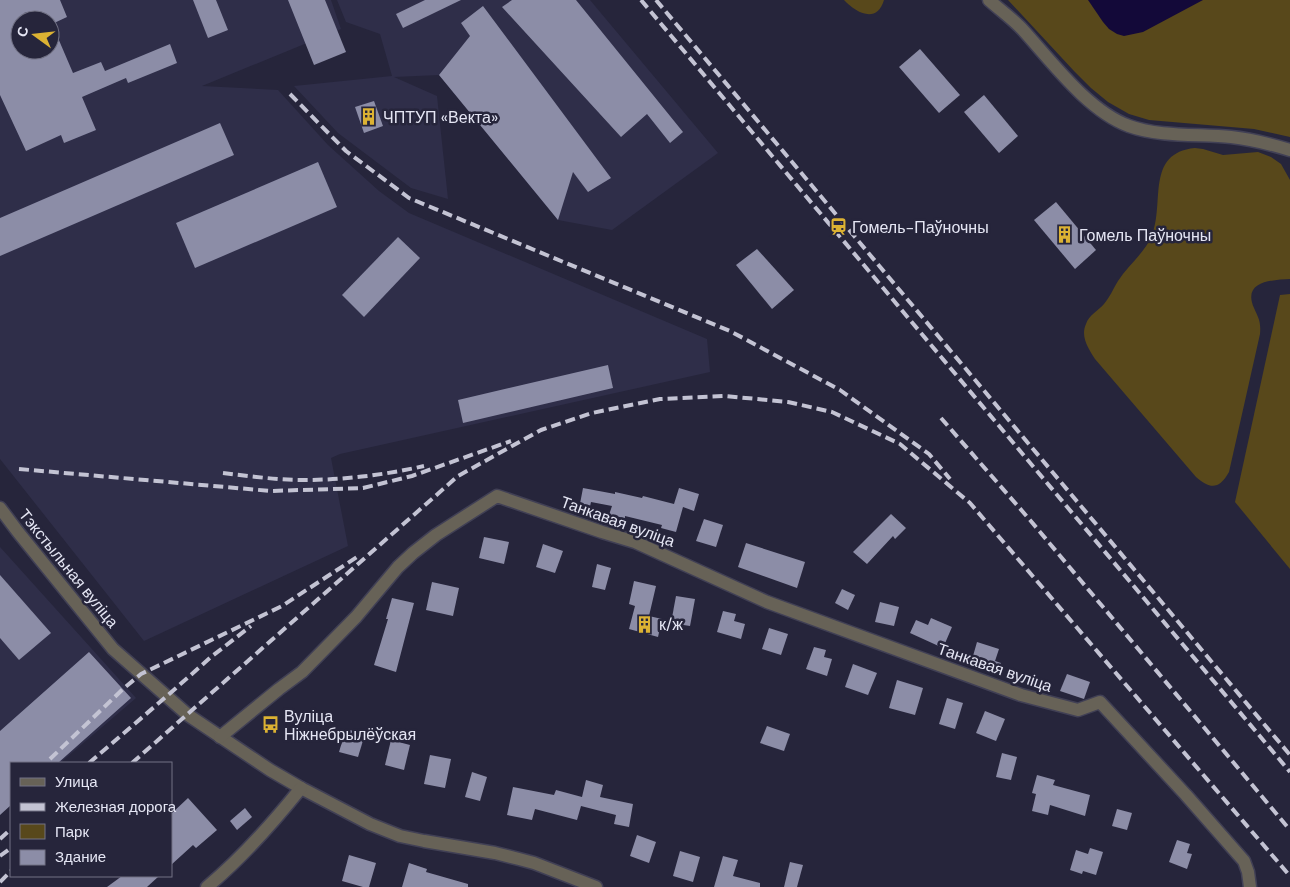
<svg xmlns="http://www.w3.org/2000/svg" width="1290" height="887" viewBox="0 0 1290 887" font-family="'DM Sans',sans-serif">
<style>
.built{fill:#2f2e49;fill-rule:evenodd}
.green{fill:#58481b}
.water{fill:#130939}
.building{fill:#8c8da7;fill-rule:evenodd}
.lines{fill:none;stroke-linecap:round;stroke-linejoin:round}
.minor-casing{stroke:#414055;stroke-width:15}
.minor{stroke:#676257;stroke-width:12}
.rail{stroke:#c3c3d3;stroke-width:4;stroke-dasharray:10 5;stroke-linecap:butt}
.labels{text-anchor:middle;stroke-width:5;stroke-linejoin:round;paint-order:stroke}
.poi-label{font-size:16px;fill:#e5e6f4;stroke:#26253b;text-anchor:start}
.street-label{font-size:16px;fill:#e5e6f4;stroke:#26253b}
</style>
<rect width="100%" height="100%" fill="#26253b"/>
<g class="built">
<path d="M0,0h331l10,29 -139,57 76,4 50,55 51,46 30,22 298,126 3,33 -370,82 -9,4 17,88 -204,95 -144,-182zM20,20h30v30h-30z"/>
<path d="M337,0h253l128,153 -106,77 -54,-10 -119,-145 -45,2 43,19 11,103 -37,-11 -73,-55 -44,-47 98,-10 -12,-42 -34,-12z"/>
<path d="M0,547l136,151 -76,65h-49v42l-11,9z"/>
</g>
<g class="green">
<path d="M844,0h40c-7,24 -28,13 -40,0z"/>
<path d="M1008,0h282v137l-36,-8 -105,-9 -20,-6 -21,-12 -17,-14 -17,-17z"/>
<path d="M1195,148l8,1 20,6 35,-3 13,5 10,7 9,16v99c-18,1 -48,2 -36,29 5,11 7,14 6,26l-31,138c-10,18 -19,17 -33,5l-101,-118c-6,-10 -15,-22 -9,-35 3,-9 12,-13 18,-20 6,-7 9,-15 14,-23 10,-16 27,-28 34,-46 13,-32 -7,-82 43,-87z"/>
<path d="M1290,294v275l-55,-67 45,-207z"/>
</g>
<path class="water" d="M1088,0h115l-60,32 -19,4 -7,-2 -8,-5 -6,-7z"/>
<g class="building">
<path d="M0,0h60l7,17 -15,7 21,49 28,-11 4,9 65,-27 7,19 -49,20 -2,-5 -44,19 14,33 -32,13 -3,-8 -35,16 -26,-56zM20,20h30v30h-30z"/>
<path d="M193,0h23l12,30 -20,8z"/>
<path d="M288,0h37l21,52 -32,13z"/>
<path d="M425,0h36l-58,28 -7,-14z"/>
<path d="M512,0h64l107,132 -13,11 -23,-29 -26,23 -119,-130z"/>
<path d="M483,6l128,172 -23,14 -15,-20 -15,48 -119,-145 31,-39 -9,-13z"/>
<path d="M920,49l40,46 -21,18 -40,-46z"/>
<path d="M984,95l34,41 -19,17 -35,-41z"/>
<path d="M374,101l9,25 -19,7 -9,-26z"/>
<path d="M220,123l14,32 -234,101v-38z"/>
<path d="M318,162l19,45 -142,61 -19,-45z"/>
<path d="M1056,202l40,48 -21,19 -41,-49z"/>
<path d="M398,237l22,21 -56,59 -22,-22z"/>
<path d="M757,249l37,41 -22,19 -36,-44z"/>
<path d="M608,365l5,23 -150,35 -5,-23z"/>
<path d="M583,488l32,6v-2l27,6 1,-2 31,8 5,-16 20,6 -5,17 -11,-4 -7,25 -15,-4 1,-3 -37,-9v2l-16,-3 3,-9 -21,-4 -2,9 -10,-2z"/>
<path d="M891,514l15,14 -11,11 -2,-3 -26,28 -14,-12z"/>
<path d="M704,519l19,6 -7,22 -20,-6z"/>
<path d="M484,537l25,5 -5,22 -25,-6z"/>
<path d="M746,543l59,19 -8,26 -59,-21z"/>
<path d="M543,544l20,7 -8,22 -19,-6z"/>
<path d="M597,564l14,4 -6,22 -13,-3z"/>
<path d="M0,575l51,58 -32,27 -19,-22z"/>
<path d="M634,581l22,5 -7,30 13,3 -4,18 -29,-8 6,-23 -6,-2z"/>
<path d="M432,582l27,6 -6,28 -27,-6z"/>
<path d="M842,589l13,6 -7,15 -13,-7z"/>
<path d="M676,596l19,3 -5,27 -19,-3z"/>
<path d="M392,598l22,5 -18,69 -22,-7 14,-46h-2z"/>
<path d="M880,602l19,5 -5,19 -19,-4z"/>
<path d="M723,611l13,3 -2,7 11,3 -4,15 -24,-7z"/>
<path d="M931,618l21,9 -9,21 -33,-15 6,-13 12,5z"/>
<path d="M769,628l19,6 -7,21 -19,-6z"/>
<path d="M977,642l22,7 -4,12 6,2 -3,11 -20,-6 1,-3 -8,-2z"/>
<path d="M814,647l12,3 -2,7 8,2 -5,17 -21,-7z"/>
<path d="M89,652l42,46 -73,65h-47v42l-11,10v-84z"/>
<path d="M853,664l24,9 -9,22 -23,-8z"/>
<path d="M1067,674l23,8 -6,17 -24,-8z"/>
<path d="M897,680l26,8 -8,27 -26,-7z"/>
<path d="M947,698l16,5 -8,26 -16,-5z"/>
<path d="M985,711l20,8 -9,22 -20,-8z"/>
<path d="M767,726l23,8 -6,17 -24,-8z"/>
<path d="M346,729l19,5 -7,23 -19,-5z"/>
<path d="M391,740l19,5 -6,25 -19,-5z"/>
<path d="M1002,753l15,4 -6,23 -15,-3z"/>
<path d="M430,755l21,4 -6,29 -21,-4z"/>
<path d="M472,772l15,5 -7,24 -15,-4z"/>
<path d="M1037,775l18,5 -2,5 37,10 -5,21 -35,-11 -2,10 -16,-4 4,-17 -4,-1z"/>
<path d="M586,780l17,5 -3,12 33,7 -4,23 -15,-3 2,-9 -35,-9 -4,14 -42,-11 -3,11 -25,-5 6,-28 41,8 2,-5 26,7z"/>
<path d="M188,798l29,32 -21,18 -3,-3 -22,20v-51z"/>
<path d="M245,808l7,9 -15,13 -7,-9z"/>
<path d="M1117,809l15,4 -5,17 -15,-4z"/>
<path d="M637,835l19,7 -7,21 -19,-7z"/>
<path d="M1177,840l13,4 -3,9 5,1 -5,15 -18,-7z"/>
<path d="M1090,848l13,4 -7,23 -13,-4 -1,3 -12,-4 6,-20 12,4z"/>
<path d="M680,851l20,6 -7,25 -20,-6z"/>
<path d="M349,855l27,8 -7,24h-6l-21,-6z"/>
<path d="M723,856l15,4 -5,16 27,7v4h-46z"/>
<path d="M790,862l13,3 -6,22h-13z"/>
<path d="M409,863l18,6 -1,3 42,12v3h-66z"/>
<path d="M122,876h37l-12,11h-40z"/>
</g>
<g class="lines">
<defs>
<g id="minor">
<path d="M989,0c11,10 24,19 34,30 29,32 65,81 106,96 30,11 70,8 102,11 20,2 39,7 59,13"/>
<path d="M0,508l18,24 95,117 75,66 82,55 31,18 69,36 30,12 24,5 71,12 24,6 15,4 62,24"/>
<path d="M220,737l59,-48 23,-17 54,-55 42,-50 15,-14 23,-18 61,-39 105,36 33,10 132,60 254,93 57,15 22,-8 86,93 58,66 4,11 2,15"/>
<path d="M207,887c35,-29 65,-63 94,-99"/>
</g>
</defs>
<use href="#minor" class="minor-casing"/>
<use href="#minor" class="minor"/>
<g class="rail">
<path d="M641,0l649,772"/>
<path d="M656,0l634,755"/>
<path d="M290,94l56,57 63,47 321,133 110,59 89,64 21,25"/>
<path d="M941,418l89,102 260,310"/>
<path d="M19,469l252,22 92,-3 49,-12 99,-35"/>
<path d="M223,473c26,3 53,7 80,7 41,0 81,-5 121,-14"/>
<path d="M50,759l73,-70 18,-15 141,-68 78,-51"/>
<path d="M89,763l78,-67 44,-39 40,-31"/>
<path d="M132,763l326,-287 83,-46 51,-17 68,-14 65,-3 63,6 44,10 68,32 70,59 320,373"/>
<path d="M0,839l11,-10"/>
<path d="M0,856l11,-8"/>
<path d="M0,882l11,-11"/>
</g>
</g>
<defs>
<symbol id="building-bare" viewBox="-9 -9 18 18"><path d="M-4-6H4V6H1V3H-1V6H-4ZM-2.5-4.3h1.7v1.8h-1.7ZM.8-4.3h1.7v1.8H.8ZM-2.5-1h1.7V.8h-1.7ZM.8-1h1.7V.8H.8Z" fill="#dcb233" stroke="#26253b" stroke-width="2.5" paint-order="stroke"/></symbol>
<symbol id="station-bare" viewBox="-9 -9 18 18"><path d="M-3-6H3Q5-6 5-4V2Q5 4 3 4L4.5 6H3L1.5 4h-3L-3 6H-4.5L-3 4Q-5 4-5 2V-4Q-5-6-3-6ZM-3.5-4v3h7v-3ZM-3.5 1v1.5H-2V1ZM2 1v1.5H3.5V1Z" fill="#dcb233" stroke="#26253b" stroke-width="2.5" paint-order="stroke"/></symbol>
<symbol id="bus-bare" viewBox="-9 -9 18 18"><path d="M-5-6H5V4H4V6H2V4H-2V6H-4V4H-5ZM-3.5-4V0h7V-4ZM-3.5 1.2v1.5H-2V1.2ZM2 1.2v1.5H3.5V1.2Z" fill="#dcb233" stroke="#26253b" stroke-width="2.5" paint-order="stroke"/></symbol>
</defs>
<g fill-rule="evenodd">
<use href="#building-bare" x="356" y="104" width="25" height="25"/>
<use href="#station-bare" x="826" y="214" width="25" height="25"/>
<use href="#building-bare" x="1052" y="222" width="25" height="25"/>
<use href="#building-bare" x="632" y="612" width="25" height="25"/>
<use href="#bus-bare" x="258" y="712" width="25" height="25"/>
</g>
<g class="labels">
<g class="poi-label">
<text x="383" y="123">ЧПТУП «Векта»</text>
<text x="852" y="233">Гомель-Паўночны</text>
<text x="1079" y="241">Гомель Паўночны</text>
<text x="659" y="630">к/ж</text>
<text x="284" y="722">Вуліца<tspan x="284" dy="18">Ніжнебрылёўская</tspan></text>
</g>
<g class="street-label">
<text transform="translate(618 521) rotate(20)" y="6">Танкавая вуліца</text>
<text transform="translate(69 568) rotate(51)" y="6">Тэкстыльная вуліца</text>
<text transform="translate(995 667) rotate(19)" y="6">Танкавая вуліца</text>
</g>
</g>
<rect x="10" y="762" width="162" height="115" fill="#26253b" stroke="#727285"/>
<rect x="20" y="778" width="25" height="8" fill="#676257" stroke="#727285"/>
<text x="55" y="787" font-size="15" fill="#e5e6f4">Улица</text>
<rect x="20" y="803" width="25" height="8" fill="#c3c3d3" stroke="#727285"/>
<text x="55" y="812" font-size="15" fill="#e5e6f4">Железная дорога</text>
<rect x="20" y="824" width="25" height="15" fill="#58481b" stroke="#727285"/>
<text x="55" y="837" font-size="15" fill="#e5e6f4">Парк</text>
<rect x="20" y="850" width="25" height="15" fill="#8c8da7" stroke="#727285"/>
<text x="55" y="862" font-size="15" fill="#e5e6f4">Здание</text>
<g transform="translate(35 35) rotate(285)"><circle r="24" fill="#26253b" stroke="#727285"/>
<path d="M0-4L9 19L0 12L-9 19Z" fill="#dcb233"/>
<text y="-8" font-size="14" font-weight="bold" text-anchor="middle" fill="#e5e6f4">С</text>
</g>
</svg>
